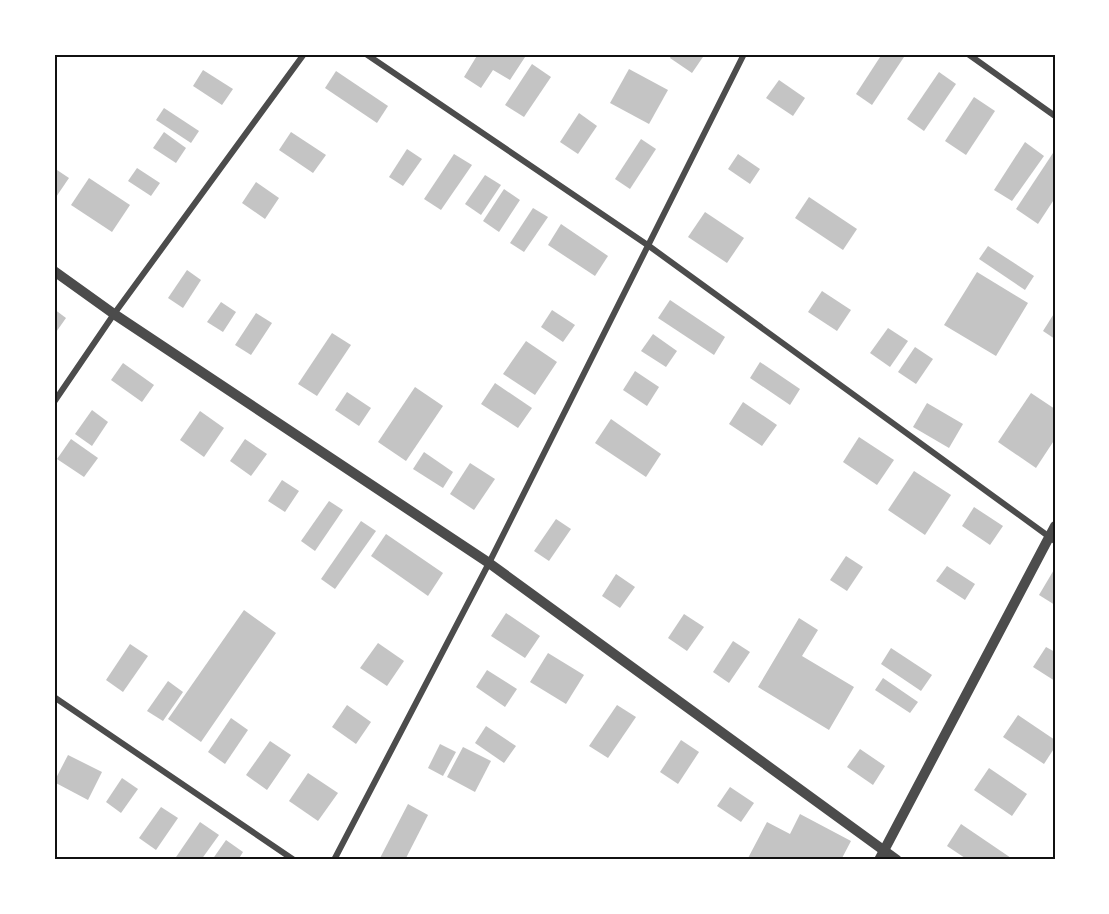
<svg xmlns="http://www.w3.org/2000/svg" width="1109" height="914" viewBox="0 0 1109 914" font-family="Roboto,sans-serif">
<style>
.building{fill:#c4c4c4}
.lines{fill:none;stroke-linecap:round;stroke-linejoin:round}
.minor{stroke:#4c4c4c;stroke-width:6}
.tertiary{stroke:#4c4c4c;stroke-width:10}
.neatline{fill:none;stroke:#111;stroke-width:2}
</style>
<rect width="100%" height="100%" fill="#fff"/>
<g class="building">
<path d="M478,54h49l-17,26 -17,-10 -12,18 -17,-11z"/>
<path d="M672,54h33l-13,19 -22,-15z"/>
<path d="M882,54h24l-34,51 -16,-11z"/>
<path d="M532,64l19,13 -27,40 -19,-12z"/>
<path d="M629,69l39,21 -19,34 -39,-21z"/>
<path d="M203,70l30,19 -11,16 -29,-19z"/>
<path d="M336,71l52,35 -11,17 -52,-35z"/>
<path d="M939,72l17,12 -32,47 -17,-12z"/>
<path d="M779,80l26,18 -12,18 -27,-18z"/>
<path d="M974,97l21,14 -29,44 -21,-14z"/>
<path d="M164,108l35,23 -8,12 -35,-23z"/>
<path d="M579,113l18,13 -19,28 -18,-12z"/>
<path d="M164,132l22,16 -10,15 -23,-15z"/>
<path d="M291,132l35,23 -13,18 -34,-23z"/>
<path d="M641,139l15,10 -26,40 -15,-10z"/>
<path d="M1025,142l19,14 -32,45 -18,-11z"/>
<path d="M407,149l15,10 -19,27 -14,-9z"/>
<path d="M1053,153l2,1v44l-17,26 -22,-15z"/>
<path d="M454,154l18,11 -31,45 -17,-11z"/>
<path d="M738,154l22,15 -10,15 -22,-15z"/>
<path d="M54,168l15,10 -15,22z"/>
<path d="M137,168l23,15 -9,13 -23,-15z"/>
<path d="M485,175l16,10 -20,30 -16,-11z"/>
<path d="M89,178l41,27 -18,27 -41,-27z"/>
<path d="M256,182l23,16 -14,21 -23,-16z"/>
<path d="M504,189l16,11 -21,32 -16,-11z"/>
<path d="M809,197l48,32 -14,21 -48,-32z"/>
<path d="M533,208l15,9 -24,35 -14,-9z"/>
<path d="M705,212l39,26 -17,25 -39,-26z"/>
<path d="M561,224l47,32 -13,20 -47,-31z"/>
<path d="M988,246l46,30 -9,14 -46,-31z"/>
<path d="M187,270l14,10 -18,28 -15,-10z"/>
<path d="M977,272l51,31 -32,53 -52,-31z"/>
<path d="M822,291l29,19 -14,21 -29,-19z"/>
<path d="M670,300l55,37 -11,18 -56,-37z"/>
<path d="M221,302l15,10 -13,20 -16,-10z"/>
<path d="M54,309l12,9 -12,17z"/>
<path d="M552,310l23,15 -12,17 -22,-15z"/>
<path d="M1055,312v27l-12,-8z"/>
<path d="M256,313l16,10 -21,32 -16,-10z"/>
<path d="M888,328l20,13 -18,26 -20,-14z"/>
<path d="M332,333l19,12 -34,51 -19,-12z"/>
<path d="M653,334l24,17 -11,16 -25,-16z"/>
<path d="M526,341l31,21 -22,33 -32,-21z"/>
<path d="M915,347l18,12 -17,25 -18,-12z"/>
<path d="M760,362l40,27 -10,16 -40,-27z"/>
<path d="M123,363l31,22 -12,17 -31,-22z"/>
<path d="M635,371l24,16 -12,19 -24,-16z"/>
<path d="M495,383l37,25 -14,20 -37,-24z"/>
<path d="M415,387l28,19 -37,55 -28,-19z"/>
<path d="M347,392l24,16 -12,18 -24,-16z"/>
<path d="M1031,393l24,16v30l-19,29 -38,-26z"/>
<path d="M743,402l34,23 -15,21 -33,-22z"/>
<path d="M927,403l36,21 -14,24 -36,-21z"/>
<path d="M92,410l16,12 -16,24 -17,-12z"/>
<path d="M200,411l24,17 -20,29 -24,-17z"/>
<path d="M611,419l50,35 -15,23 -51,-34z"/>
<path d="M859,437l35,23 -17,25 -34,-23z"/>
<path d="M71,439l27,19 -14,19 -27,-18z"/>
<path d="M245,439l22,15 -16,22 -21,-15z"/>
<path d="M424,452l29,20 -10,16 -30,-19z"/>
<path d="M470,463l25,16 -21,31 -24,-16z"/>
<path d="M914,471l37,24 -26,40 -37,-25z"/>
<path d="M282,480l17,11 -14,21 -17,-11z"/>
<path d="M329,501l14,9 -28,41 -14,-10z"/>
<path d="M974,507l29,19 -13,19 -28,-19z"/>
<path d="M556,519l15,10 -22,32 -15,-10z"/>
<path d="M361,521l15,10 -41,58 -14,-10z"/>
<path d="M386,534l57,39 -15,23 -57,-40z"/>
<path d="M846,556l17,11 -16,24 -17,-11z"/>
<path d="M947,566l28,18 -10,16 -29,-19z"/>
<path d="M1055,568v37l-16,-10z"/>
<path d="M616,574l19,13 -15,21 -18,-12z"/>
<path d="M244,610l32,23 -75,109 -33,-23z"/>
<path d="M506,613l34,23 -15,22 -34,-22z"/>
<path d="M684,614l20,13 -17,24 -19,-13z"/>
<path d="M799,618l19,12 -16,26 52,31 -25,43 -71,-43z"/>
<path d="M733,641l17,11 -21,31 -16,-11z"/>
<path d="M378,643l26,18 -17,25 -27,-18z"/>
<path d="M130,644l18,12 -25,36 -17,-12z"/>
<path d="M1046,647l9,5v29l-22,-14z"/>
<path d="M891,648l41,27 -11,16 -40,-27z"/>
<path d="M548,653l36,22 -18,29 -36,-22z"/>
<path d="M487,670l30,19 -12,18 -29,-20z"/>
<path d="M883,678l35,24 -8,11 -35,-23z"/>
<path d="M168,681l15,11 -20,29 -16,-10z"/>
<path d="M347,705l24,17 -15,22 -24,-17z"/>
<path d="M617,705l19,12 -28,41 -19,-12z"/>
<path d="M1018,715l37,25v7l-11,17 -41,-27z"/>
<path d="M231,718l17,12 -23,34 -17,-12z"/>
<path d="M486,726l30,20 -12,17 -29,-20z"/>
<path d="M681,740l18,12 -21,32 -18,-12z"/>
<path d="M270,741l21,14 -24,35 -21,-15z"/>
<path d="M440,744l16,8 -13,24 -15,-8z"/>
<path d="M463,747l28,14 -16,31 -28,-15z"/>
<path d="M860,749l25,17 -12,19 -26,-18z"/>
<path d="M68,755l34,17 -14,28 -34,-18z"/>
<path d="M989,768l38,26 -15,22 -38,-26z"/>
<path d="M308,773l30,20 -20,28 -29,-20z"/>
<path d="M122,778l16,11 -17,24 -15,-11z"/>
<path d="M730,787l24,16 -13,19 -24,-16z"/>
<path d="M408,804l20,11 -23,45h-26z"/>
<path d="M161,807l17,11 -22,32 -17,-12z"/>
<path d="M800,814l51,27 -10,19h-94l20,-38 23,12z"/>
<path d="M200,822l19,13 -18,25h-27z"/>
<path d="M961,824l53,36h-46l-21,-14z"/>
<path d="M226,840l17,12 -5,8h-26z"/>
</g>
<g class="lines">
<g class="minor">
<path d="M366,54l283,192 406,295"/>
<path d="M968,54l87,62"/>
<path d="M54,402l60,-88 190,-260"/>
<path d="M54,697l240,163"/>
<path d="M334,860l155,-297 255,-509"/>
</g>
<g class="tertiary">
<path d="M54,271l60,43 375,249 408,297"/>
<path d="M879,860l176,-334"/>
</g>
</g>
<rect width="1109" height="914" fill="none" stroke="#ffffff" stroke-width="111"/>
<rect x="56" y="56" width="998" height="802" class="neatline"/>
</svg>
